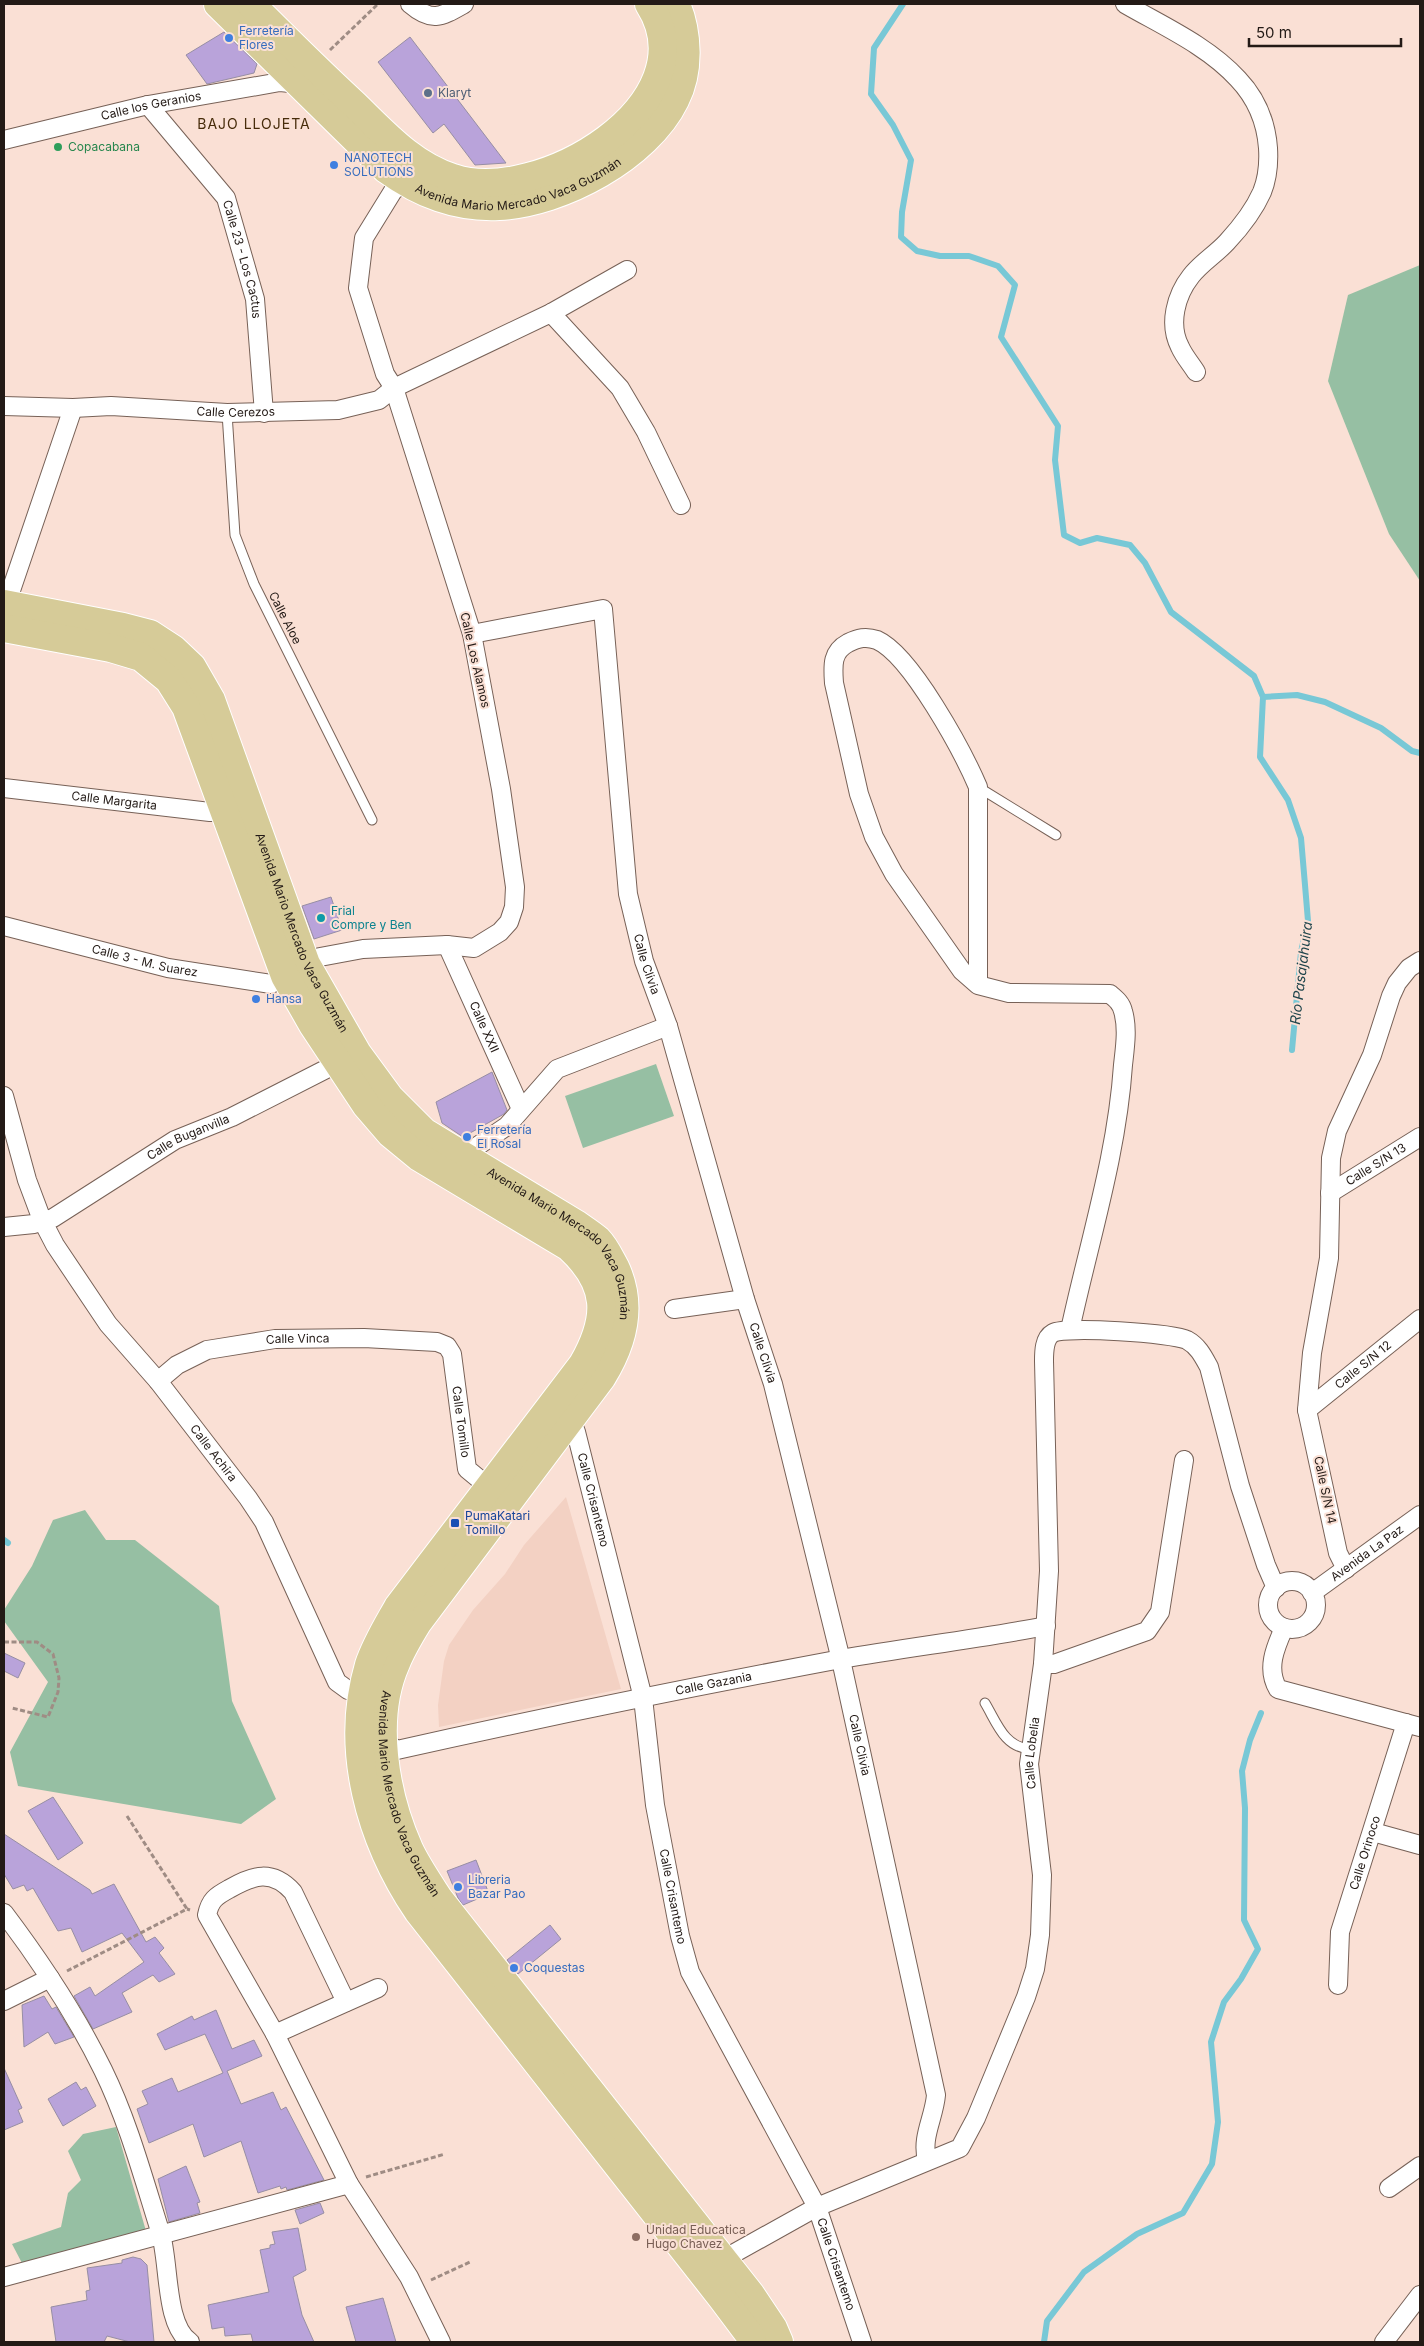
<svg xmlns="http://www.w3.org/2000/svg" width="1424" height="2346" viewBox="0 0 1424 2346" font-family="Inter,sans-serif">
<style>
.built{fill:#f3d1c3}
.green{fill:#96bfa3}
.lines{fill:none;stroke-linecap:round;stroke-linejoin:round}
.stream{stroke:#78c8d6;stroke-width:6}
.building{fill:#b9a3da;stroke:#978ea4}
.service-casing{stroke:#776157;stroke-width:11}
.minor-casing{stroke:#776157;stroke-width:20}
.primary-casing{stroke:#fff;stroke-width:30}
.path{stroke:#9f8c84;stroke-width:3;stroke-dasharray:5 2.5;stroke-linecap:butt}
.service{stroke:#fff;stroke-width:9}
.minor{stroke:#fff;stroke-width:18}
.primary{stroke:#d6cb98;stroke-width:28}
.shop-dot{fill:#3f7fe0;stroke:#fae0d5;stroke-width:2}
.service-dot{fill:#5c6f8a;stroke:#fae0d5;stroke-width:2}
.leisure-dot{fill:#2e9e5b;stroke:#fae0d5;stroke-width:2}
.culture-dot{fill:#0f9aa8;stroke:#fae0d5;stroke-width:2}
.transit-dot{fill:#1a4fb4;stroke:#fae0d5;stroke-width:2}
.education-dot{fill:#8d6e63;stroke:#fae0d5;stroke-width:2}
.labels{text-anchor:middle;stroke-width:4;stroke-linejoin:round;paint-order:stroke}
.shop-label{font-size:12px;fill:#366cbe;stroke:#fae0d5;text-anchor:start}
.service-label{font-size:12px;fill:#4e5e75;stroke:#fae0d5;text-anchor:start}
.street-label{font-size:12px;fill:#231a16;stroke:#fae0d5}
.leisure-label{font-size:12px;fill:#27864d;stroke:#fae0d5;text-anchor:start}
.culture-label{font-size:12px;fill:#0d838f;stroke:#fae0d5;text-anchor:start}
.transit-label{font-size:12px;fill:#164399;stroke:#fae0d5;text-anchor:start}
.education-label{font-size:12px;fill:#785e54;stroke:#fae0d5;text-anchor:start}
.neighbourhood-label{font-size:14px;letter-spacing:1px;fill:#472c0b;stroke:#fae0d5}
.water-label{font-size:14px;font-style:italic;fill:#1e444b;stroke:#fae0d5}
</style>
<rect width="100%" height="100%" fill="#fae0d5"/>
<path class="built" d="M566,1497l55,192 -182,38 -1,-22 6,-44 5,-16 24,-35 32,-36 19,-29z"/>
<g class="green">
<path d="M1420,265v316l-31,-47 -61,-153 20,-86z"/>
<path d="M656,1064l18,52 -91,32 -18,-52z"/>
<path d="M85,1510l21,30h29l84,66 13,95 44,98 -35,25 -223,-38 -8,-34 38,-70 -44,-61v-11l28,-44 21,-46z"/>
<path d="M116,2127l30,104 -123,34 -11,-21 49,-17 7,-34 13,-13 -13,-29 15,-17z"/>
</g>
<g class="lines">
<g class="stream">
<path d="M903,4l-29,44 -3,46 22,31 18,35 -9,52 -1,25 16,14 23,5h29l29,10 17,19 -14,52 57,89 -3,34 9,75 16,8 17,-5 33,7 15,18 26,49 83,64 9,21 -3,60 28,43 13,38 4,47 3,36 -7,31 -9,98"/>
<path d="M1263,697l34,-2 28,7 56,26 31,23 8,2"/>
<path d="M4,1540l4,3"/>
<path d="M1044,2342l3,-21 37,-49 53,-38 46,-21 29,-49 6,-42 -7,-80 13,-40 17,-23 17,-30 -14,-29 1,-112 -3,-37 8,-31 11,-27"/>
</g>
</g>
<g class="building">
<path d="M224,32l33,32 -3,9 -47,11 -21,-29z"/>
<path d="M410,37l96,126 -31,2 -31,-41 -11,9 -55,-71z"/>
<path d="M331,897l11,33 -28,9 -12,-33z"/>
<path d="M492,1072l15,38 -3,4 -41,23 -21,-14 -6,-21z"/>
<path d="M4,1653l21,10 -7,15 -14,-7z"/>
<path d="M53,1797l30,46 -25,17 -30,-49z"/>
<path d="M4,1834l86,56 2,4 22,-10 32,58 9,-5 9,11 -5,5 16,21 -16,8 -6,-7 -31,18 10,19 -39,17 -19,-33 16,-9 5,9 49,-34 -22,-29 -40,19 -11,-24 -13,3 -25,-43 -6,3 -3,-6 -11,4 -9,-15z"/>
<path d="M476,1860l13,34 -26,11 -5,-7 -11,-27z"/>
<path d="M550,1925l11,14 -43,35 -11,-14z"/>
<path d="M44,1996l8,13 4,-2 18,30 -19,7 -7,-12 -24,15 -2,-42z"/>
<path d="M216,2010l16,39 22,-9 8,16 -35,15 14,33 32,-12 8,18 5,-3 38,73 -37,10 -1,-3 -5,2 -1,-3 -22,7 -17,-52 -37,16 -11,-33 -44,19 -12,-34 11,-5 -6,-13 30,-13 6,14 45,-19 -18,-39 -40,16 -8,-16 35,-18 2,4z"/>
<path d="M4,2068l18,40 -4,2 5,12 -19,8z"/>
<path d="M76,2082l5,8 5,-3 10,19 -33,20 -15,-27z"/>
<path d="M186,2166l14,36 -3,1 3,10 -31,9 -11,-43z"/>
<path d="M320,2203l4,10 -24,11 -5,-14z"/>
<path d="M298,2228l8,42 -13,7 9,38 12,27h-61l-2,-8 -26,2 -1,-9 -12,2 -4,-24 61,-13 -9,-42 10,-2v-3l5,-1 -3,-12z"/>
<path d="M133,2257l8,2 6,6 7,77h-24l-23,-6 -3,6h-48l-5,-35 36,-7 -1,-9 4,-1 -3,-22 35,-5v-3z"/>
<path d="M383,2298l13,44h-40l-10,-35z"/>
</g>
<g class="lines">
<defs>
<g id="service">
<path d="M227,413l8,122 19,49 118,236"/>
<path d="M978,787l78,48"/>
<path d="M985,1703c12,20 19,44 45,46"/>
</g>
<g id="minor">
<path d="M410,4c22,19 31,13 54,0"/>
<path d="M1125,4c38,22 83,42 113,75 19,20 28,42 30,69 1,16 0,29 -6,44 -8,18 -22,36 -35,50 -11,12 -26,21 -36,34 -15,19 -23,48 -11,71 4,9 11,17 16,25"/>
<path id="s1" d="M148,105l78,93 29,101 9,114"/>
<path id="s2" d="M4,140l144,-35 132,-23 20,2"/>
<path d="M551,313l69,75 26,44 35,73"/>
<path id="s3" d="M4,406l69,2 38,-2 116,7 111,-3 41,-10 15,-12 157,-75 76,-43"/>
<path d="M6,605l67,-197"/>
<path id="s4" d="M472,634l131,-25 25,285 16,67 24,65 77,273 28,85 68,276 95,435c-2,23 -15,42 -9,65"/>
<path id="s5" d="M4,788l206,24 15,-2"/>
<path id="s6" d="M4,926l164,42 103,16 14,-8"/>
<path id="s7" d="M447,945l74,164"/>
<path d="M306,964l14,-7 43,-8 84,-4 27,3 26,-16 9,-10 5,-15 1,-20 -14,-98 -29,-155 -78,-246 -9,-14 -27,-86 6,-50 29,-47 11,-9"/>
<path d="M978,985v-198c-15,-35 -67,-132 -101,-147 -11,-4 -19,-2 -29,3 -17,9 -15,24 -14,40l25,111 15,43 20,37 68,97 16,14 31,8 101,1c6,5 11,9 13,17 5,17 2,36 0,54 -6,90 -34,177 -53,265"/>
<path id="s8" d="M4,1096l23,84 15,40 13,25 53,79 50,57 90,117 16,24 73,160 11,8 14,4"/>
<path d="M468,1161l8,-14 31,-21 50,-57 111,-43"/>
<path id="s9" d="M1330,1193l90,-56"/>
<path id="s10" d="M4,1227l30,-3 19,-6 122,-78 57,-23 106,-54"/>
<path d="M674,1309l71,-10"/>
<path id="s11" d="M158,1381l19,-16 30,-15 68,-11 89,-1 73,4 10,4 5,8 15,115 23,19"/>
<path id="s12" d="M1307,1410l113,-91"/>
<path id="s13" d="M571,1419l5,13 67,266 12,107 25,131 10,36 127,235 45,135"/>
<path d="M1346,1569l-8,-16 -31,-143 5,-57 17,-95 2,-100 6,-27 35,-76 19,-59 6,-13 12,-15 11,-7"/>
<circle cx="1292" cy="1605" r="24"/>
<path id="s14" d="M1312,1593l108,-78"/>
<path d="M1284,1628c-9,20 -18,41 -6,61l142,38"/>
<path d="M1043,1664h11l93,-33 13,-19 24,-152"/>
<path id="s15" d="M385,1742l12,8c147,-33 295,-63 444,-91 69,-12 137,-20 205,-33"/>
<path d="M1373,1832l47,13"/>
<path d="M4,1913c37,49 72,102 99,157 25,51 40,107 57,161 10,30 4,93 30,111"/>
<path id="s16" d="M1338,1985l2,-53 66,-209"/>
<path d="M4,2001l46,-23"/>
<path d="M346,2002l-53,-110c-21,-23 -40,-17 -64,-3 -13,7 -19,11 -22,26l68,119 74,150 60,93 32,65"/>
<path d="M275,2034l103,-46"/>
<path d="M1389,2188l31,-22"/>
<path id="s17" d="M722,2260l95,-53 143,-59 16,-30 50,-121 9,-28 5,-34 2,-60 -13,-111 14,-100 6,-93 -5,-210c0,-9 0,-23 9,-28 12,-7 120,0 134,7 11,6 16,16 22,27l31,119 26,79 10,23"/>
<path d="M4,2277l345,-93"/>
<path d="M1384,2342l36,-47"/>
</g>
<g id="primary">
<path id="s18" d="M218,4l168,165c35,25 70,39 113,37 63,-3 148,-49 176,-106 15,-29 13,-67 1,-96"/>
<path d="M251,4c34,34 68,68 103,100 30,29 58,61 99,74 84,29 260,-74 196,-174"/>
<path id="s19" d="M4,604l119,23 27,7 23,15 19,18 19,33 95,264 51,89 33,45 34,34 152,92c7,5 15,10 22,16 7,7 12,18 17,27 18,38 8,76 -13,110l-184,245c-8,13 -16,26 -22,41 -25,56 -11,132 13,186 8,17 19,33 30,50l312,396 22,33 6,14"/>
<path d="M4,628l107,20 30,9 28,23 17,27 99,269 28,49 53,80 25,29 28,23 150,90c41,38 40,71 14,117l-185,243c-10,18 -22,37 -29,58 -25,84 1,175 49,246l304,387 27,36 3,8"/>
</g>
</defs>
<use href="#service" class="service-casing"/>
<use href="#minor" class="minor-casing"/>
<use href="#primary" class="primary-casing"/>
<g class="path">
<path d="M330,50l48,-46"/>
<path d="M4,1642h33l16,12 6,24 -1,14 -10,25 -36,-9"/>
<path d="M127,1816l60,93"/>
<path d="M67,1971l120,-62 3,1"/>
<path d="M366,2177l79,-23"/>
<path d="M431,2280l39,-18"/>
</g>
<use href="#service" class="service"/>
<use href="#minor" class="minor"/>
<use href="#primary" class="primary"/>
</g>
<g class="shop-dot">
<circle cx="229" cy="38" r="5"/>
<circle cx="334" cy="165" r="5"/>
<circle cx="256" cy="999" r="5"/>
<circle cx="467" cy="1137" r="5"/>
<circle cx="458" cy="1887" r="5"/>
<circle cx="514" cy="1968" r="5"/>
</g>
<circle class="service-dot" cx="428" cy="93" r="5"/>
<circle class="leisure-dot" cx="58" cy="147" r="5"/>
<circle class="culture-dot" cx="321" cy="918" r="5"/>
<rect class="transit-dot" x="450" y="1518" width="10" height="10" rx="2.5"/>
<circle class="education-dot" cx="636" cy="2237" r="5"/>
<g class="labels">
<g class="shop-label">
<text x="239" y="35">Ferretería<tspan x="239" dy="14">Flores</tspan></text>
<text x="344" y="162">NANOTECH<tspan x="344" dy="14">SOLUTIONS</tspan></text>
<text x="266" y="1003">Hansa</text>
<text x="477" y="1134">Ferretería<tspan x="477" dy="14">El Rosal</tspan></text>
<text x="468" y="1884">Libreria<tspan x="468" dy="14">Bazar Pao</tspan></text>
<text x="524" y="1972">Coquestas</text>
</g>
<g class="service-label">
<text x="438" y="97">Klaryt</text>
</g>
<g class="street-label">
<text dy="4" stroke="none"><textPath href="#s2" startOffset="151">Calle los Geranios</textPath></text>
<text dy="4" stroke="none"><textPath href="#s18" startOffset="379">Avenida Mario Mercado Vaca Guzmán</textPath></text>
<text dy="4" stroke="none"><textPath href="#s1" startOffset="185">Calle 23 - Los Cactus</textPath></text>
<text dy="4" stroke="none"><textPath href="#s3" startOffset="232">Calle Cerezos</textPath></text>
<text transform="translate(285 618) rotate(63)" y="4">Calle Aloe</text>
<text transform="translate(475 660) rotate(77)" y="4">Calle Los Alamos</text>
<text dy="4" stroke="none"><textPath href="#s5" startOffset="111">Calle Margarita</textPath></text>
<text dy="4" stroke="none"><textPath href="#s19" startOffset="491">Avenida Mario Mercado Vaca Guzmán</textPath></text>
<text dy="4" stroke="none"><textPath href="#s6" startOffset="145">Calle 3 - M. Suarez</textPath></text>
<text dy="4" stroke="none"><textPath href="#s4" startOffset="492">Calle Clivia</textPath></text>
<text dy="4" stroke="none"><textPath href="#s7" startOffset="90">Calle XXII</textPath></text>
<text dy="4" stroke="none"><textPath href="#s10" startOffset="208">Calle Buganvilla</textPath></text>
<text dy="4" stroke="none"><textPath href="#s9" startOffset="54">Calle S/N 13</textPath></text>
<text dy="4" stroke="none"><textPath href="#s19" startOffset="911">Avenida Mario Mercado Vaca Guzmán</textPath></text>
<text dy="4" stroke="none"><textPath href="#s11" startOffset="150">Calle Vinca</textPath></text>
<text dy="4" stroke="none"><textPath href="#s4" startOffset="898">Calle Clivia</textPath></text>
<text dy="4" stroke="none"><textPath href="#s12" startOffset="72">Calle S/N 12</textPath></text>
<text dy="4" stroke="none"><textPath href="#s11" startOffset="378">Calle Tomillo</textPath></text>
<text dy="4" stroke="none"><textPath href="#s8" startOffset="420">Calle Achira</textPath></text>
<text transform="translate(1325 1490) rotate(78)" y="4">Calle S/N 14</text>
<text dy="4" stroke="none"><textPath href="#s13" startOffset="84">Calle Crisantemo</textPath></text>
<text dy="4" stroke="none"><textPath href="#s14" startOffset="68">Avenida La Paz</textPath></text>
<text dy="4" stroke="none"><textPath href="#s15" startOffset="338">Calle Gazania</textPath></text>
<text dy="4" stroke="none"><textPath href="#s4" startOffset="1302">Calle Clivia</textPath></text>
<text dy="4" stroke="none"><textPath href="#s17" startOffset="675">Calle Lobelia</textPath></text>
<text dy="4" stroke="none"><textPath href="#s19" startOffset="1571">Avenida Mario Mercado Vaca Guzmán</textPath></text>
<text dy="4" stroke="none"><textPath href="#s16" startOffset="136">Calle Orinoco</textPath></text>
<text dy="4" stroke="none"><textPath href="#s13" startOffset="489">Calle Crisantemo</textPath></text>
<text dy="4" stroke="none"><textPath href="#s13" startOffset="894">Calle Crisantemo</textPath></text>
</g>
<g class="leisure-label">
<text x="68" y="151">Copacabana</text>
</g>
<g class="culture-label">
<text x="331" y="915">Frial<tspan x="331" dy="14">Compre y Ben</tspan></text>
</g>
<g class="transit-label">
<text x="465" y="1520">PumaKatari<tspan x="465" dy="14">Tomillo</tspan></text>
</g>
<g class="education-label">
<text x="646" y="2234">Unidad Educatica<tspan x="646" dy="14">Hugo Chavez</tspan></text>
</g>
<g class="neighbourhood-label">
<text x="254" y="129">BAJO LLOJETA</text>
</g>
<g class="water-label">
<text transform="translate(1301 973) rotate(-83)" y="5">Río Pasajahuira</text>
</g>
</g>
<rect width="1424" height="2346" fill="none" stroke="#231a16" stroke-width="10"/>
<path d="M1249 38v8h152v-8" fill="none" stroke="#231a16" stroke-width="2.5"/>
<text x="1256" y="38" font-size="15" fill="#231a16" stroke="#fae0d5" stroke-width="4" paint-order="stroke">50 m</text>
</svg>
